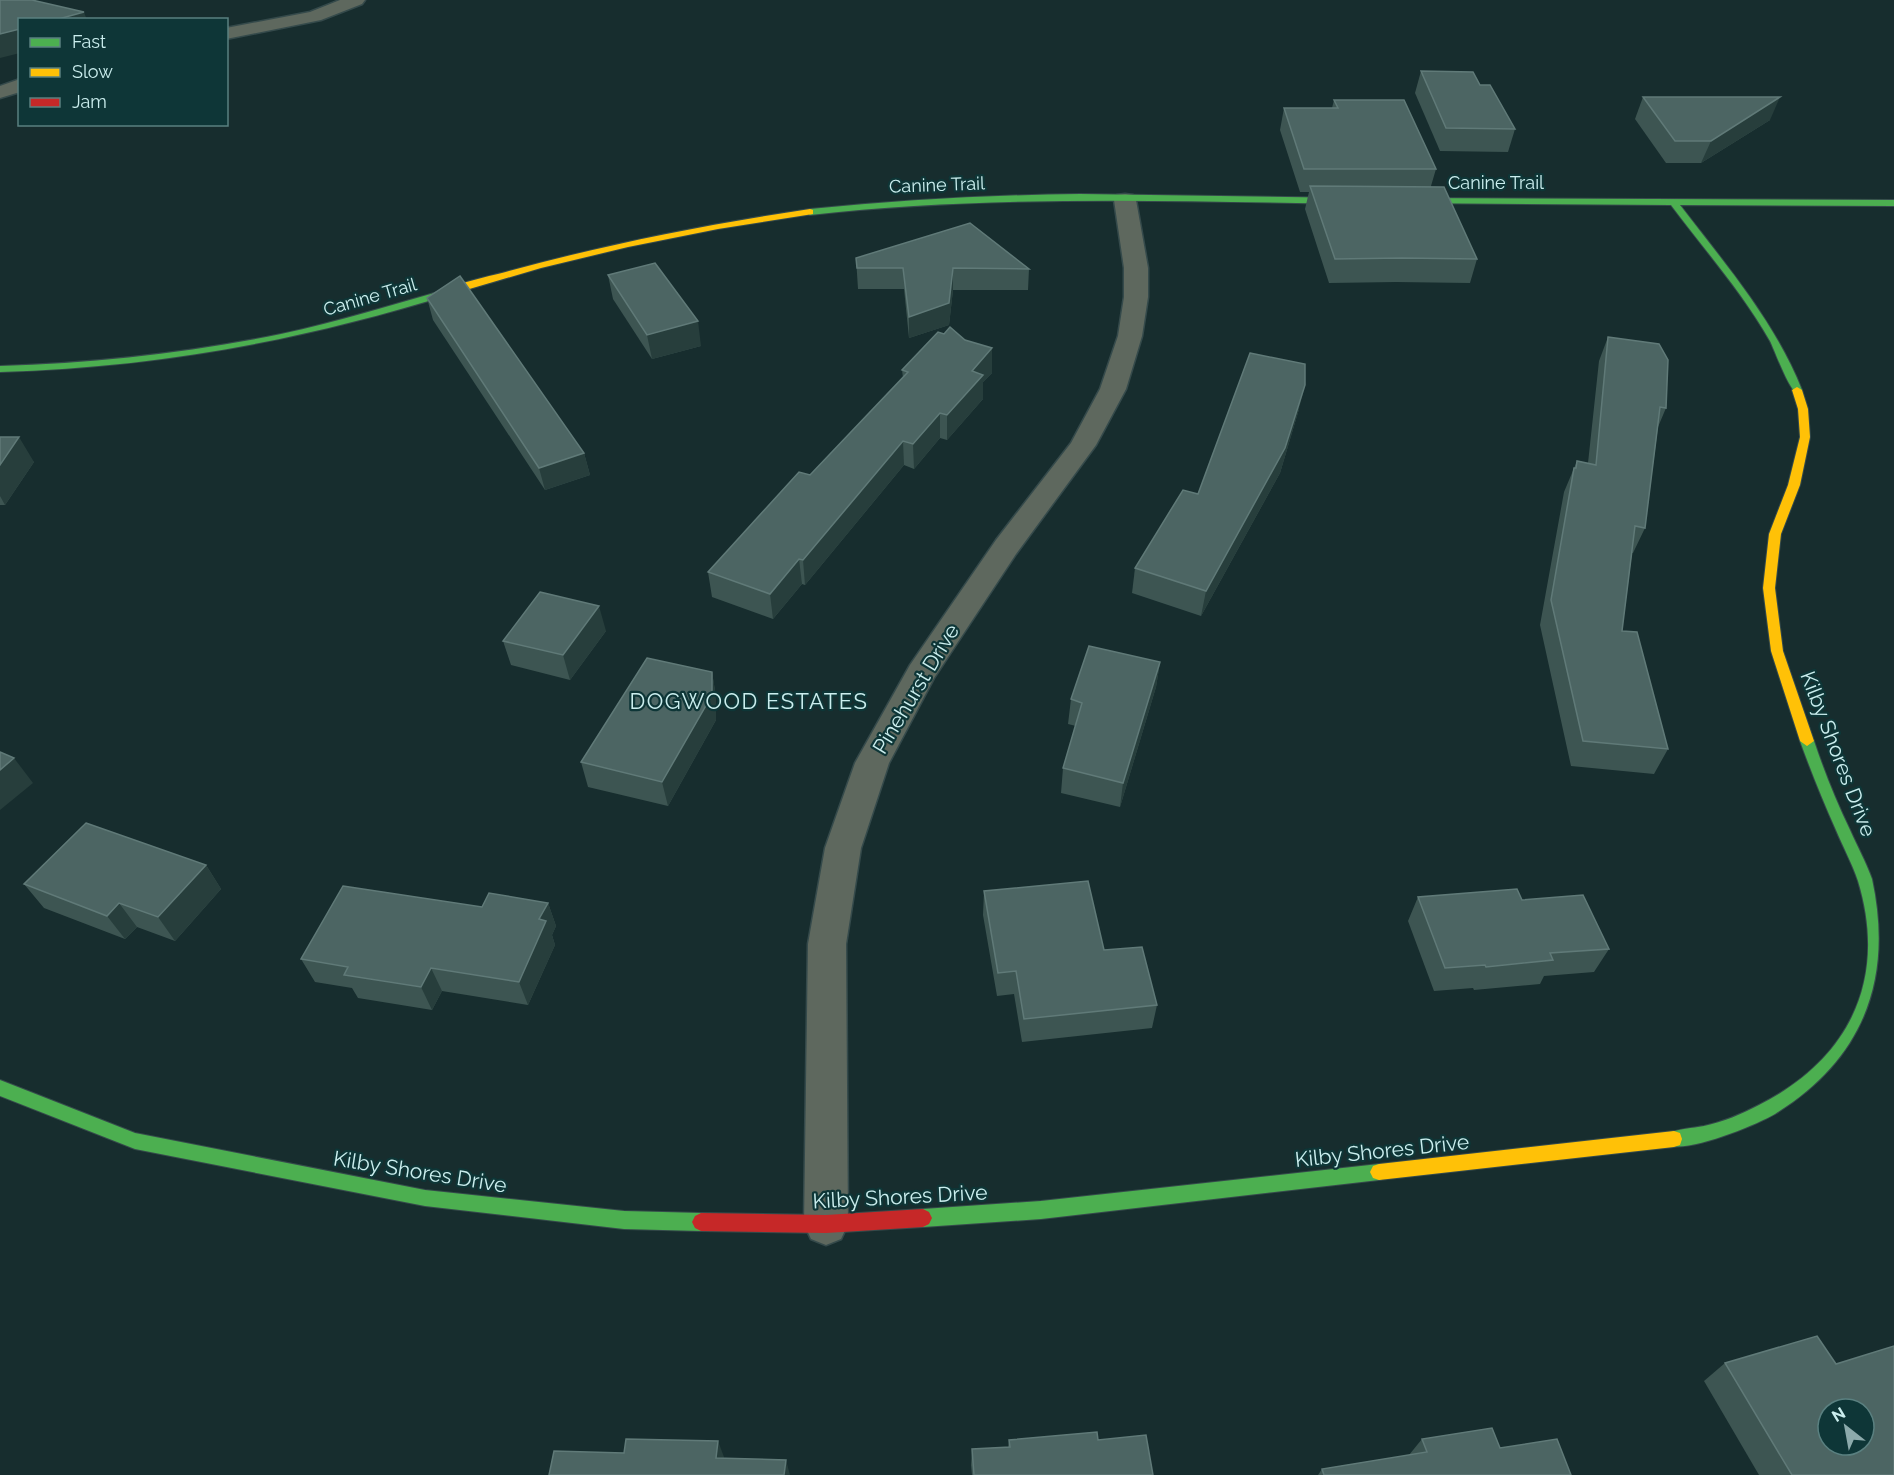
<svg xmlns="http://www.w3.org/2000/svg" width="1894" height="1475" viewBox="0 0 1894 1475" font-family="Raleway,sans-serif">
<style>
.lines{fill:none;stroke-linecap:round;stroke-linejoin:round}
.street-casing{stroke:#354a4b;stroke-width:3}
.fast-casing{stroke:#354a4b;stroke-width:2}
.slow-casing{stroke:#354a4b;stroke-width:2}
.jam-casing{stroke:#354a4b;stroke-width:2}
.street{fill:#5e685e;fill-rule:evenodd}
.fast{fill:#4caf50;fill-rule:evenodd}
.slow{fill:#ffc107;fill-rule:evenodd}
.jam{fill:#c62828;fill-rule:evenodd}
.wall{fill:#3d5552}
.shaded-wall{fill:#273e3c}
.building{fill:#4c6563;stroke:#607a78;stroke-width:1.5;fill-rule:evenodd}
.labels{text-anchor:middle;stroke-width:4.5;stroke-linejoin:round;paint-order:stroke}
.far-street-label{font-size:18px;fill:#cbeeee;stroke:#0e3637}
.street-label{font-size:21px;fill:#cbeeee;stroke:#0e3637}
.neighbourhood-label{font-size:22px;letter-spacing:1.5px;fill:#cbeeee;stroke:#0e3637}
</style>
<rect width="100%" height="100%" fill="#172d2e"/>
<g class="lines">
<defs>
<g id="street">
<path d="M340,0h25l-3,4 -41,16 -95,19v-11l84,-16z"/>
<path d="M20,79v13l-20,6v-12z"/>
<path d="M1125,194l8,1 3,5 12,68v29l-6,39 -16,53 -30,56 -80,109 -82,124 -45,85 -28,85 -15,96 2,280 -7,15 -15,6 -15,-6 -7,-15 4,-280 17,-96 30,-85 55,-98 86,-125 75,-97 29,-54 18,-53 6,-39v-29l-10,-68 3,-5z"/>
</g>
<g id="fast">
<path d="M1080,194l271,4 4,3 -4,3c-181,-3 -361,-9 -541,11l-4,-3 4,-3c90,-9 180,-14 270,-15z"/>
<path d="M1405,198l489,2v6l-214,-1c45,59 94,115 122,185l-5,3c-8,-3 -22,-42 -27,-52 -28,-49 -66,-92 -99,-136l-269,-2 -1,-2z"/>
<path d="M449,289l5,3 -2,2c-153,47 -292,73 -452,78v-6c95,-3 188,-13 281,-32 57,-12 112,-30 168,-45z"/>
<path d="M1807,736l7,5c10,30 22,60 36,89 7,16 16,32 22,49 22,102 -10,181 -97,235 -19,11 -86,39 -107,31l-2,-6 2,-6c11,-4 24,-5 36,-7 19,-4 38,-12 55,-21 91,-46 129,-126 99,-224 -6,-18 -15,-34 -22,-51 -13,-29 -25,-59 -36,-89z"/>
<path d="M0,1080l135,53 290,57 199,21 77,2 6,3 3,6 -3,6 -6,3 -77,-2 -199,-23 -290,-57 -135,-53z"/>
<path d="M1379,1164l6,2 3,6 -3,6 -6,2 -338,39 -118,8 -6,-3 -3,-6 3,-6 6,-3 118,-8z"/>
</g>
<g id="slow">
<path d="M810,209l3,1v4l-95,15 -90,18 -87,21 -92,27 -5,-3c13,-10 48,-16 65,-21 99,-27 199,-47 301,-62z"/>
<path d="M1797,387l5,3 6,19 2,28 -10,48 -19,49 -6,54 8,63 31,90 -7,5 -7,-5 -29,-90 -8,-63 6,-54 19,-49 12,-48 -2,-28 -6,-19z"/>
<path d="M1674,1131l6,2 2,6 -2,6 -6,2 -295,33 -6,-2 -3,-6 3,-6 6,-2z"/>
</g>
<path id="jam" d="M923,1209l6,3 3,6 -3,6 -6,3 -97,6 -125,-2 -6,-3 -3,-6 3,-6 6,-3 125,2z"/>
</defs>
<use href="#street" class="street-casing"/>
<use href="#fast" class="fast-casing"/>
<use href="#slow" class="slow-casing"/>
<use href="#jam" class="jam-casing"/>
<use href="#street" class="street"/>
<use href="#fast" class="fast"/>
<use href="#slow" class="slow"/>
<use href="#jam" class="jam"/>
</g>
<g class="wall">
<path d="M1421,71l59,14 35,44 -7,23 -68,-1 -25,-58z"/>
<path d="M1643,97l127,23 -69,43h-35l-31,-44z"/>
<path d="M1334,100l102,69 -5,17 46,73 -7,24 -74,-1 -67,1 -24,-74 4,-17h-9l-20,-62 4,-22h48z"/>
<path d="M856,258l173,11 -1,21h-75l-4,35 -40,13 -5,-49h-46z"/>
<path d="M608,275l93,71 -49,13 -39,-60z"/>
<path d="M427,298l157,155 6,22 -45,15 -112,-170z"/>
<path d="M1608,337l58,71 -8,19 -13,101 -12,25h-1l-10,78 46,118 -14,25 -83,-8 -31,-141 24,-133 13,-31 11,2 11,-102z"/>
<path d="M902,370l90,3 -9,9v17l-36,41 -7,-2 -26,31 -10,-4 -99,120 -3,-1 -29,35 -61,-22 -4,-25 102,-97 93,-97z"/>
<path d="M1299,409l-19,64 -79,143 -69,-23 3,-25 63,-74z"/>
<path d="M0,437l34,25 -29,43h-5z"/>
<path d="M606,631l-36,49 -59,-15 -8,-24z"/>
<path d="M1160,662l-4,25 -36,120 -59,-14 2,-25 13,-42 -8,-2 3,-25z"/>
<path d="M712,672l4,25v23l-48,86 -80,-19 -7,-25z"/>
<path d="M206,865l15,24 -46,52 -38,-14 -12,12 -81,-31 -20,-24z"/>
<path d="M984,891l120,59 53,55 -5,23 -130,14 -8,-48 -17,2 -14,-81z"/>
<path d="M1418,897l191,52 -15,23 -50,4 -4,8 -66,6 -1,-2 -39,3 -26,-70z"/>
<path d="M548,903l8,23 -4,9 3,10 -27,60 -86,-14 -10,19 -74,-12 -6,-10 -37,-6 -14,-23 181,-52z"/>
<path d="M1725,1363l111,1 58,111h-135l-55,-94z"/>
<path d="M1422,1439l78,9 71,27h-253l4,-6 87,-14z"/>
<path d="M1009,1440h89l55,35h-181l-1,-10 1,-16 36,-2z"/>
</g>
<g class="shaded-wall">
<path d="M84,12l3,8h-32z"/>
<path d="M20,29v24l-20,5v-24z"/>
<path d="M1780,97l-10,23 -69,43 10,-22z"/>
<path d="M953,268v22l-4,35 -40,13v-21z"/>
<path d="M698,321l3,25 -49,13 -5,-24z"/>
<path d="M992,348v25l-9,9v17l-36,41v-25l25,-44z"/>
<path d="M1305,385l-6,24 -19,64 -79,143 5,-25z"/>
<path d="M940,413v25l-26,31 -1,-25z"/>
<path d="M19,437l15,25 -29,43 -5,-9v-31z"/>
<path d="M903,441l1,24 -99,120 -2,-25z"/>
<path d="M584,453l6,22 -45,15 -6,-22z"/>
<path d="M799,559l3,25 -29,35 -3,-25z"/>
<path d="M599,606l7,25 -36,49 -7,-25z"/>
<path d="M1160,662l-4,25 -36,120 3,-24z"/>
<path d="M712,672l4,25v23l-48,86 -6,-24z"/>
<path d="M14,758l19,25 -33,27v-40z"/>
<path d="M206,865l15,24 -46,52 -17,-24z"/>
<path d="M119,903l18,24 -12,12 -18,-23z"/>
<path d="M548,903l8,23 -4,9 3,10 -27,60 -9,-23 20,-63z"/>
<path d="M431,968l11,23 -10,19 -11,-23z"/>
<path d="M718,1441l6,16 -1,16 -7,-15z"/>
<path d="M786,1460l4,15h-6z"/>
</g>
<g class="building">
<path d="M0,0h32l52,12 -29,8h-35v9l-20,5z"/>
<path d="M1421,71l52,1 7,13h10l25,44 -69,-1z"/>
<path d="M1643,97h137l-69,44h-36z"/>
<path d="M1334,100h70l32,69h-132l-20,-61h54z"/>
<path d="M1310,186l134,1 33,72 -75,-1 -67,1z"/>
<path d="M970,223l59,46 -76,-1 -4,35 -40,14 -6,-49h-46l-1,-10z"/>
<path d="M655,263l43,58 -51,14 -39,-60z"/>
<path d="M460,276l124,177 -45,15 -112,-170z"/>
<path d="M950,327l15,13 27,8 -20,23 11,4 -36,40 -7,-2 -27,31 -10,-3 -100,119 -4,-1 -29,35 -62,-22 91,-100 11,3 98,-103 -6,-2 36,-38 6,2z"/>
<path d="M1608,337l51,7 9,16 -2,48 -6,-1 -15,121 -10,-2 -13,105 15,1 31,117 -85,-8 -32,-141 23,-132h2l1,-7 19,4z"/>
<path d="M1250,353l55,11v21l-20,63 -79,143 -71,-23 48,-78 15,4z"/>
<path d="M0,437h19l-19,28z"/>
<path d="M540,592l59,14 -36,49 -60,-14z"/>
<path d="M1089,646l71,16 -37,121 -60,-15 19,-65 -11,-4z"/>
<path d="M647,658l65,14v23l-50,87 -81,-20z"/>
<path d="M0,752l14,6 -14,12z"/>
<path d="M86,823l120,42 -48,52 -39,-14 -12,13 -83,-32z"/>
<path d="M1088,881l16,69 38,-3 15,58 -133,14 -8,-48 -18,2 -14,-82z"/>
<path d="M343,886l139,21 7,-14 59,10 -9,16 7,2 -27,61 -88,-14 -10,19 -77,-12 4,-8 -47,-8z"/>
<path d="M1517,889l5,11 61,-5 26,54 -59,4 3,7 -67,7 -1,-2 -40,3 -27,-71z"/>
<path d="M1817,1336l19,28 58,-18v129h-102l-67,-112zM1828,1409h36v36h-36z"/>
<path d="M1492,1428l8,20 57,-9 14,36h-247l-2,-6 105,-17 -5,-13z"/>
<path d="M1097,1432l1,8 48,-5 7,40h-179l-2,-26 38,-2 -1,-7z"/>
<path d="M626,1439l92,2 -2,17 70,2 -2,15h-235l5,-24 70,2z"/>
</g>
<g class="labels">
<g class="far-street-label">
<text x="1496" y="189">Canine Trail</text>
<text transform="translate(937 185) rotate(-2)" y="6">Canine Trail</text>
<text transform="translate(370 297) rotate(-16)" y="6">Canine Trail</text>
</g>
<g class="street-label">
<text transform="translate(916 689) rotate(-59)" y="7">Pinehurst Drive</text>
<text transform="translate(1838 754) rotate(69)" y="7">Kilby Shores Drive</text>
<text transform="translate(1382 1151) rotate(-6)" y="7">Kilby Shores Drive</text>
<text transform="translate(420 1172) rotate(9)" y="7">Kilby Shores Drive</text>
<text transform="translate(900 1197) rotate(-3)" y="7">Kilby Shores Drive</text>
</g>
<g class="neighbourhood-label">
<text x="749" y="709">DOGWOOD ESTATES</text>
</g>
</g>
<rect x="18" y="18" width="210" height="108" fill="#0e3637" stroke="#5a8080" stroke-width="1.5"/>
<rect x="30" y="38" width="30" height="9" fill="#4caf50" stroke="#5a8080" stroke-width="1.5"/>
<text x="72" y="48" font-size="18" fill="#cbeeee">Fast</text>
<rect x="30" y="68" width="30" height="9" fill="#ffc107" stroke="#5a8080" stroke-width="1.5"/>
<text x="72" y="78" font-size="18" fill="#cbeeee">Slow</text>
<rect x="30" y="98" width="30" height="9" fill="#c62828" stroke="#5a8080" stroke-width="1.5"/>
<text x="72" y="108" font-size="18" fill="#cbeeee">Jam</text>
<g transform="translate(1846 1427) rotate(329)"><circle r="28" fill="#0e3637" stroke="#5a8080" stroke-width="1.5"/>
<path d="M0-4.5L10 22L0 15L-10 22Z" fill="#8caaab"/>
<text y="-9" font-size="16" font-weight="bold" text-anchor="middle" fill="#cbeeee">N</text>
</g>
</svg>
